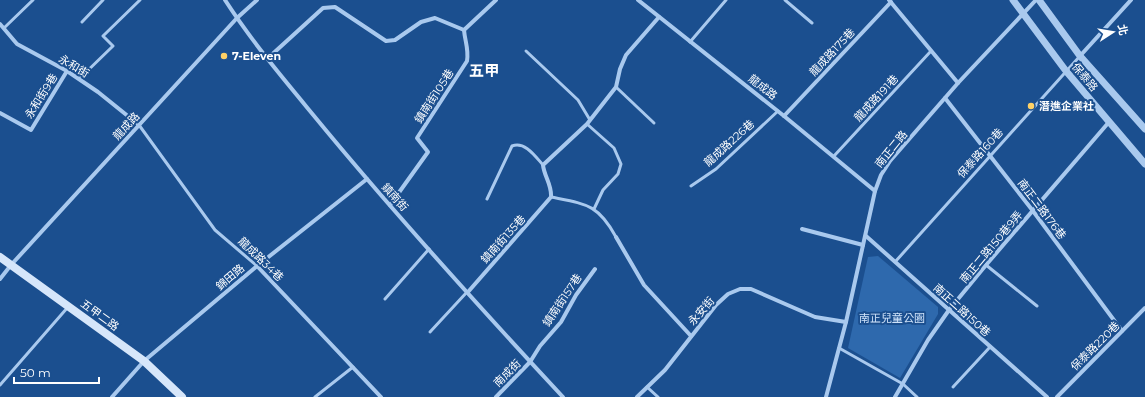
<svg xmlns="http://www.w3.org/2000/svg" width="1145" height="397" viewBox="0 0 1145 397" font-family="Montserrat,'Noto Sans TC',sans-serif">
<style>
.green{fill:#2e69ad}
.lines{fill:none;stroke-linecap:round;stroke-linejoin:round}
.service{stroke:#a9c9ee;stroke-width:3}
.minor{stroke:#a9c9ee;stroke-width:4}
.tertiary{stroke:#a9c9ee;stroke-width:7}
.secondary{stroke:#d6e6fa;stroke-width:8}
.poi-dot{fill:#ffd166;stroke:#1b4f8f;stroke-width:1.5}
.labels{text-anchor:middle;stroke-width:4;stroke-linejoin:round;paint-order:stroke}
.street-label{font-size:11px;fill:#fff;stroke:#1b4f8f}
.poi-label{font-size:11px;font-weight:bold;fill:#fff;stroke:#1b4f8f;text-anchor:start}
.park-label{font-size:11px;fill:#cfe3fa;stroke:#1b4f8f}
.district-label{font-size:15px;font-weight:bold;fill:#fff;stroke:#1b4f8f}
</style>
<rect width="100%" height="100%" fill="#1b4f8f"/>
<path class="green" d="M878,256l60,51v7l-38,64 -52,-30 20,-91z"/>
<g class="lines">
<g class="service">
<path d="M785,0l27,23"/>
<path d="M82,22l21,-22"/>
<path d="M4,28l29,-28"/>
<path d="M690,42l36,-42"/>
<path d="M526,51l52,49 12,20"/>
<path d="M79,79l34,-33 -10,-10 37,-36"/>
<path d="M616,87l38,36"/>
<path d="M587,124l27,24 7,16 -3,10 -15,16 -9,19"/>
<path d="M139,125l76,105 42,36"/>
<path d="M834,156l97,-105"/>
<path d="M691,186l25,-17 62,-58"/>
<path d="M551,197c35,7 47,7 65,40"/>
<path d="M487,199l25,-53c13,-5 23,10 31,19"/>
<path d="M895,262l185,-206"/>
<path d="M986,265l51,41"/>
<path d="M385,299l44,-50"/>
<path d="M430,332l37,-40"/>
<path d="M839,348l64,36 14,13"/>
<path d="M0,385l68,-78"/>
<path d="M647,387l11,10"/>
<path d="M953,387l37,-40"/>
<path d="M315,397l38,-30"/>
</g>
<g class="minor">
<path d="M225,0c31,48 68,90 104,134 75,90 154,177 234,263"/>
<path d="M638,0l146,116 91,75"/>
<path d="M889,0l69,83"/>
<path d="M0,24l17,20 50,27 31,21 41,33"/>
<path d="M1080,56l51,-56"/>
<path d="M267,59l56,-51 12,-1 51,34 9,-1 26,-18 14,-4 29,12 32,-30"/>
<path d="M945,98l88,113 89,120"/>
<path d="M0,113l31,17 36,-59"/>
<path d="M784,116l107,-114"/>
<path d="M390,205l38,-53 -11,-14 50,-77c2,-12 -2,-19 -3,-31"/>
<path d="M802,229l61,16"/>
<path d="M866,236l181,161"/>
<path d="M616,237l28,48 47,51"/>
<path d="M257,266l124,131"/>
<path d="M0,279l11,-14 226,-247 20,-18"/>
<path d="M468,292l83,-95c1,-12 -7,-21 -8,-32l44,-41 29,-37 4,-18 6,-14 33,-38"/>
<path d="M112,397l32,-36 113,-95 110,-87"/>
<path d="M496,397l34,-35 10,-16 21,-24 15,-27 19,-26"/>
<path d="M637,397l28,-27 51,-65 12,-11 12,-5h11l64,28 31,5"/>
<path d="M826,397l20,-75 29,-131 6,-16 9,-14 68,-78 78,-83"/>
<path d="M895,397l33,-57 21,-30 37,-45 123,-143"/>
<path d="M1057,397l88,-89"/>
</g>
<g class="tertiary">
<path d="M1013,0l53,71 79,93"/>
<path d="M1039,0l41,56 65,73"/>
</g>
<path class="secondary" d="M0,257l144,104 38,36"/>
</g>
<g class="poi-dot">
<circle cx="224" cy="56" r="4"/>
<circle cx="1031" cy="106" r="4"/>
</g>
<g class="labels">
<g class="street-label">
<text transform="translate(832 52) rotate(-47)" y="4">龍成路175巷</text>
<text transform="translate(74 66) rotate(31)" y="4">永和街</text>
<text transform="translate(1085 77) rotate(50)" y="4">保泰路</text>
<text transform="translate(763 87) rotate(38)" y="4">龍成路</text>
<text transform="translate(41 96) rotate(-58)" y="4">永和街9巷</text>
<text transform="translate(434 96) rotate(-57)" y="4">鎮南街105巷</text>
<text transform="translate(876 98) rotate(-47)" y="4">龍成路191巷</text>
<text transform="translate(126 126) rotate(-47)" y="4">龍成路</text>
<text transform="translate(729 143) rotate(-42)" y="4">龍成路226巷</text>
<text transform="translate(891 149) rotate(-51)" y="4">南正二路</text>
<text transform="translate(980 153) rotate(-48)" y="4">保泰路160巷</text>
<text transform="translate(395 197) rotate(48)" y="4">鎮南街</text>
<text transform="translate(1042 209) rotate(53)" y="4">南正二路176巷</text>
<text transform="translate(503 239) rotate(-48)" y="4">鎮南街135巷</text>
<text transform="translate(991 247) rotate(-50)" y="4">南正二路150巷9弄</text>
<text transform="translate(261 259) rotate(44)" y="4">龍成路34巷</text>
<text transform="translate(230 277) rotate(-40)" y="4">錦田路</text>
<text transform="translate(562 300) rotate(-56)" y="4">鎮南街157巷</text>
<text transform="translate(962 310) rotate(42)" y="4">南正二路150巷</text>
<text transform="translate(701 311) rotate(-49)" y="4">永安街</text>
<text transform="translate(100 315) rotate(36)" y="4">五甲二路</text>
<text transform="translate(1095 346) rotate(-45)" y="4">保泰路220巷</text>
<text transform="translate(507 373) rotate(-45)" y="4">南成街</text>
</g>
<g class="poi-label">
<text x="232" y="60">7-Eleven</text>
<text x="1039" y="110">潛進企業社</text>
</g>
<g class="park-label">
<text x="892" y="322">南正兒童公園</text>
</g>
<g class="district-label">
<text x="484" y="76">五甲</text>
</g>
</g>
<g transform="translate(1113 32) rotate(78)" stroke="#1b4f8f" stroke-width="3" paint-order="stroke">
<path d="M0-3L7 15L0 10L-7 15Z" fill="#ffffff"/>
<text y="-6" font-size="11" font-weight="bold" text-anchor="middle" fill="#ffffff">北</text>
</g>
<path d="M14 377v6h85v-6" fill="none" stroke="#ffffff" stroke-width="2"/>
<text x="20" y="377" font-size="12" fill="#ffffff" stroke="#1b4f8f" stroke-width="3" paint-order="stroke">50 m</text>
</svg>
